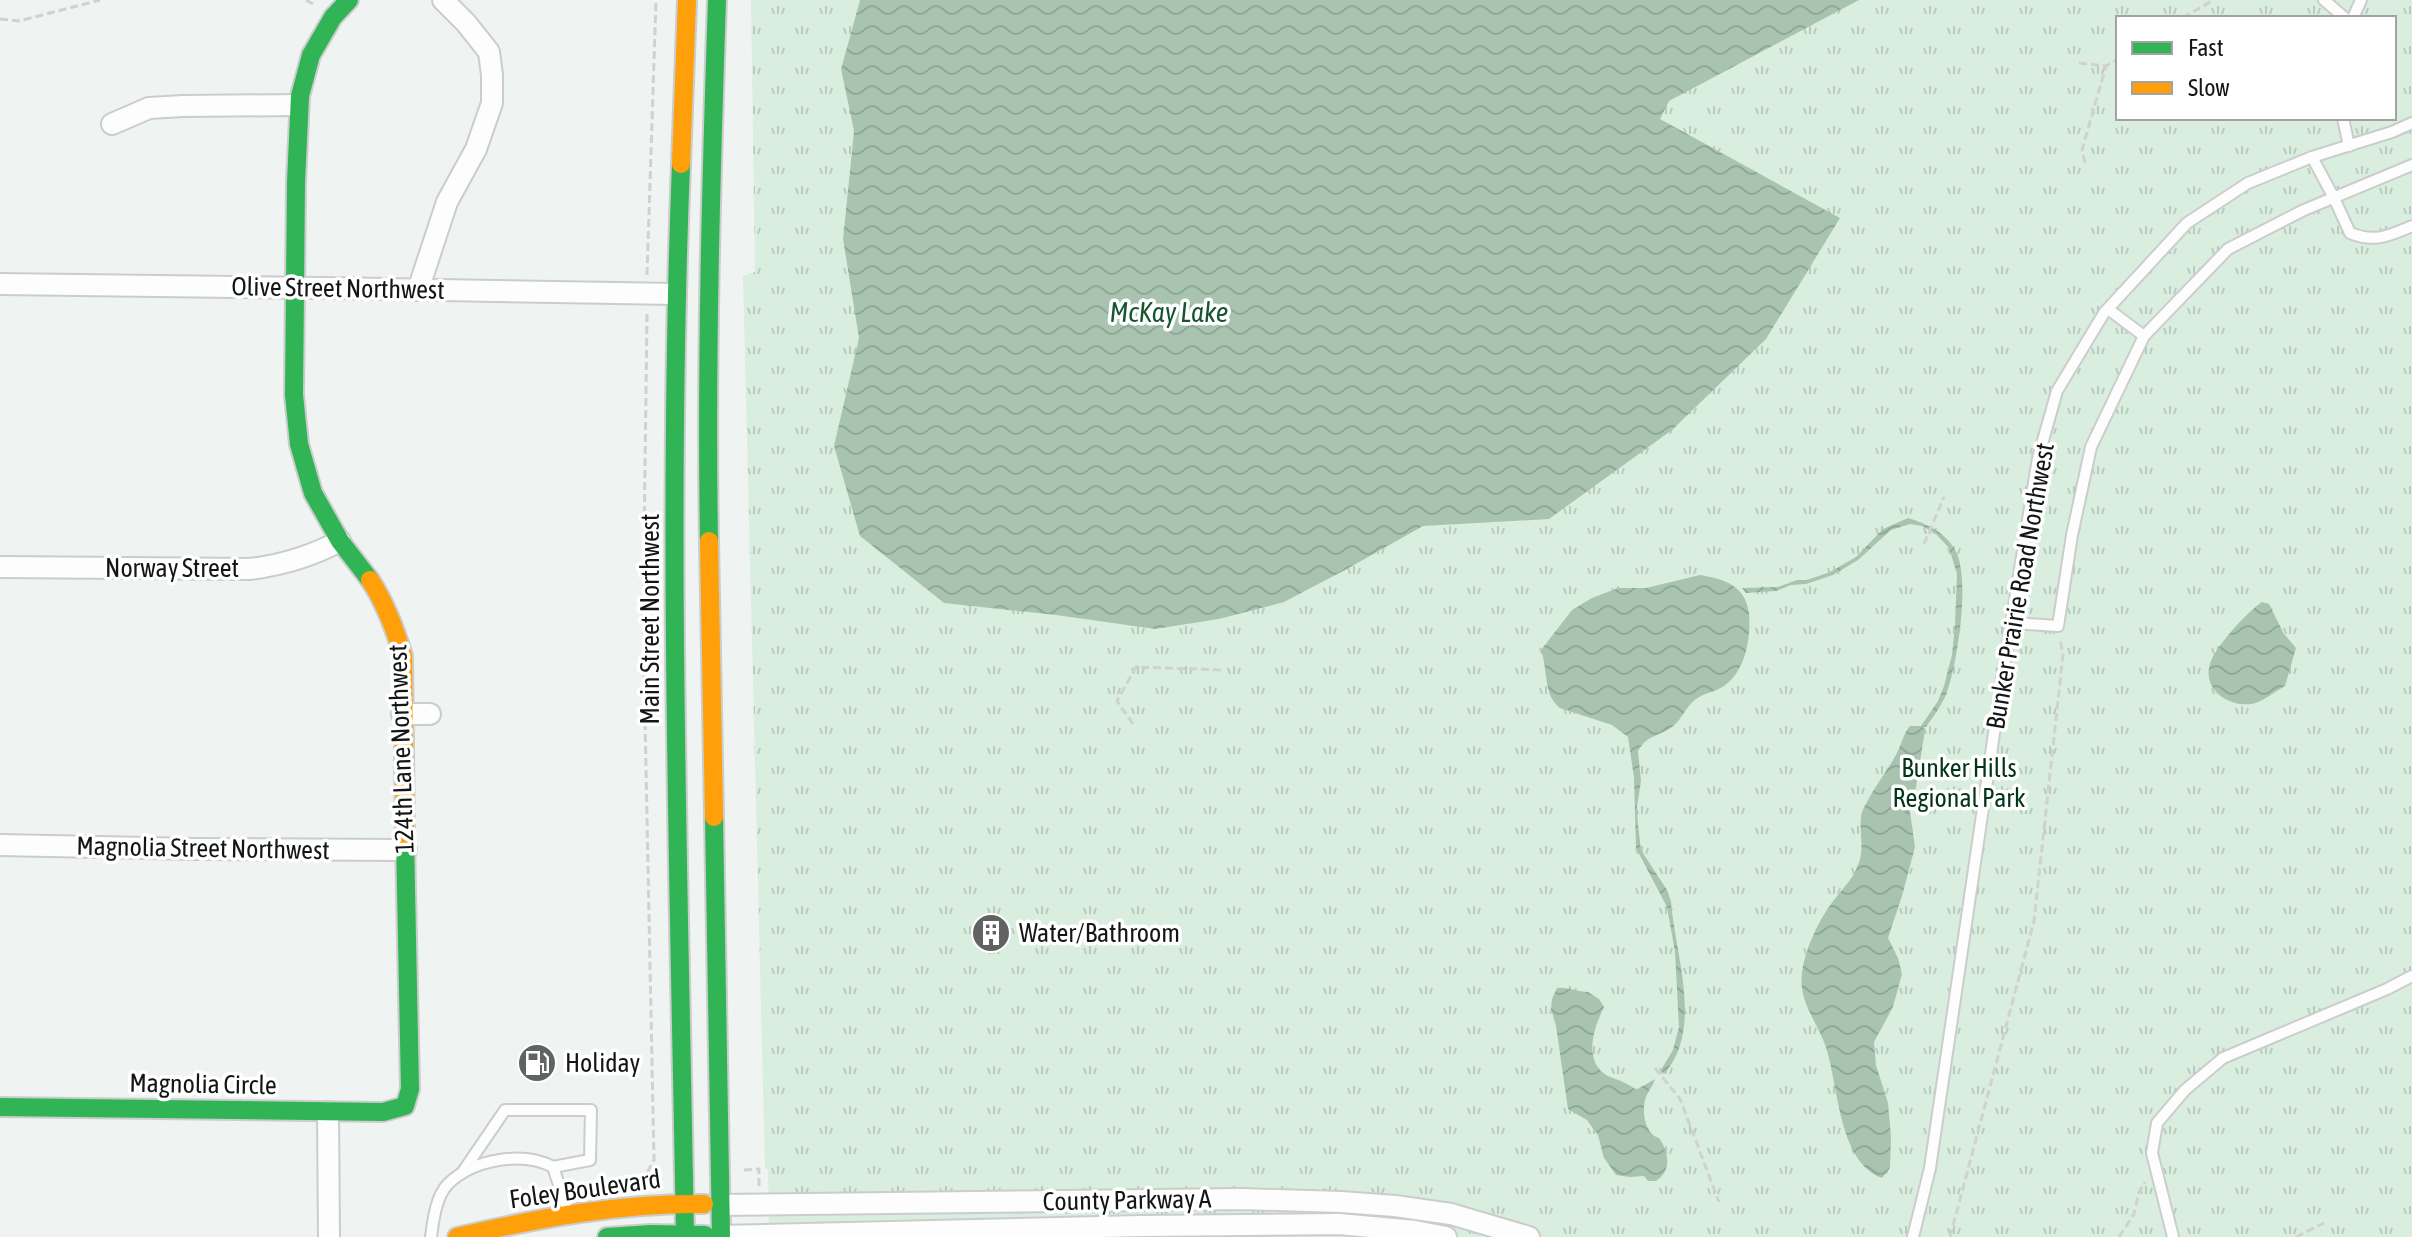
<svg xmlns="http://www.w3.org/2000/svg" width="2412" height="1237" viewBox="0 0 2412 1237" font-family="'Asap Condensed',sans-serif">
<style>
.grass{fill:url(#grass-tufts);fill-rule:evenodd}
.water{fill:url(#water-waves)}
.building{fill:url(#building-cross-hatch)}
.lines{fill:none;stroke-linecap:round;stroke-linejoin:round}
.lane-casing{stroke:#cbcdcc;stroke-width:14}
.street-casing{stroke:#cbcdcc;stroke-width:24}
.fast-casing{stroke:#cbcdcc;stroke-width:22}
.slow-casing{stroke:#cbcdcc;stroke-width:22}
.path{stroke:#d0d1d0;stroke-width:3;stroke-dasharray:8 4;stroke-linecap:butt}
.lane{stroke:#fdfdfd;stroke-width:10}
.street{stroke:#fdfdfd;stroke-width:20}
.fast{stroke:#30b455;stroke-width:18}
.slow{stroke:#ff9f0a;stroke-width:18}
.labels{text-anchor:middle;stroke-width:7;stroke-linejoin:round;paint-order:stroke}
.street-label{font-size:26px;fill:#141615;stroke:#fff}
.park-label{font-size:26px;fill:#013419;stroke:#fff}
.poi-label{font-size:26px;fill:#141615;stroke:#fff;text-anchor:start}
.water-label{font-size:28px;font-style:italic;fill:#155531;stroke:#fff}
</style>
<defs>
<pattern id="grass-tufts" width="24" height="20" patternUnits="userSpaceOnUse" patternTransform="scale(2)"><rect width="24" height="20" fill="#d9eedf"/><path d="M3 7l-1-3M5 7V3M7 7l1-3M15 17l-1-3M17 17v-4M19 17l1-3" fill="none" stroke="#b9cbbe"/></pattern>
<pattern id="water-waves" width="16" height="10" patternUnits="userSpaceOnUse" patternTransform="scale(2)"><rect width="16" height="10" fill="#a8c4b0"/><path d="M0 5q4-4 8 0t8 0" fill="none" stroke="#90a896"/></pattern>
<pattern id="building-cross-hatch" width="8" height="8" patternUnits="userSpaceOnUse" patternTransform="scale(2)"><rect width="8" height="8" fill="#a1aaa5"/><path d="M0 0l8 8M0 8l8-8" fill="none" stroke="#828985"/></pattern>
</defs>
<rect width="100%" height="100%" fill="#eff3f1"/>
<path class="grass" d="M751,0h109l-19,69 13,62 -11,108 3,13 976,-252h590v1237h-1643l-1,-68h-3l-22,-893 12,-4zM2118,18h276v100h-276z"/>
<g class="water">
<path d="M860,0h999l-190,101 -9,18 180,99 -74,121 -94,91 -123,89 -126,7 -78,44 -61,32 -65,17 -64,10 -99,-14 -112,-12 -84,-67 -26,-90 25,-108 -16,-99 11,-108 -13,-62z"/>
<path d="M1908,518c19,6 35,13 46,30 18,27 3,118 -8,147 -5,11 -13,22 -20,32h-3l2,3 -9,57 -7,18 6,42 -13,49 -14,42 10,20 4,16 -9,33 -19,35 2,23 12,38 3,34 -1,31 -8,10c-46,-17 -43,-99 -58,-136 -9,-23 -26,-43 -22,-69 3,-24 17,-54 32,-73 9,-12 19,-21 24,-35 7,-16 1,-32 3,-48 2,-15 28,-48 36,-64 5,-10 6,-19 13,-27h11l17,-25 6,-15 8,-31 3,-30 2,-51 -8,-26 -13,-14 -14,-8 -12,-2 -19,6 -33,30 -25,15 -27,9 -15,1 -15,6 -30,2 -4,-5 36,-1 19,-7h10l23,-8 26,-15 27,-28z"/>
<path d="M1700,575c24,4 45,10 49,38 2,24 -3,58 -25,73 -9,6 -20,7 -28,13 -11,8 -14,21 -24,28 -14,10 -24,7 -34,24l3,30 -4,26 1,18 3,25 26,40 4,11c4,54 33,128 -7,173l-3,-4 12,-20 6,-23 -4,-75 -8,-45 -31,-59 -2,-71 -6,-40 -16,-12 -52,-17c-17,-13 -12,-39 -19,-58l31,-40 20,-12 26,-10h28z"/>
<path d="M2262,602l7,2 15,30 12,14 -11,38c-10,5 -22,16 -33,18 -23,3 -50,-14 -42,-40 4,-16 38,-53 52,-62z"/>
<path d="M1557,988c11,-1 20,4 31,4l11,7 5,8c-10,20 -22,55 4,69 10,4 20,7 28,14l19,-11c-2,7 -7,12 -9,18 -5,14 -1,38 13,41 10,14 13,33 -3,43h-8l-4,-5 -14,1 -14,-2 -12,-17 -6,-23 -6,-8 -5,-7 -19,-11 -12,-83 -5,-17 1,-10z"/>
</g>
<path class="building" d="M1001,920l1,24 -22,1 -1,-24z"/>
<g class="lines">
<defs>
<g id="lane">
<path d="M2324,0l21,18"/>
<path d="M2353,18l8,-18"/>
<path d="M2343,118l6,28"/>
<path d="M2312,157l22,41 16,35c25,10 38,3 62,-7"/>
<path d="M2108,309l36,27"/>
<path d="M2013,623l45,3 14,-91 19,-88 53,-111 84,-87 76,-39 108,-45"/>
<path d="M462,1173l43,-63h86l-1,50 -37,7"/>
<path d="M431,1237c2,-16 5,-41 17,-53 25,-25 75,-33 105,-17l14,42"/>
<path d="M1913,1237l17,-69 71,-482 37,-228 19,-67 47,-78 83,-90 61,-40 64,-26 80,-25 20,-9"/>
<path d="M2173,1237l-21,-84 5,-30 28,-33 38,-32 164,-69 25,-13"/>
</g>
<g id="street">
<path d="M112,124l37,-16 34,-2 115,-1"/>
<path d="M0,284c225,2 451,6 676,10"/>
<path d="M418,290l29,-88 29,-53 16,-46v-28l-3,-23 -23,-29 -23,-23"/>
<path d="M0,567l250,2c33,-4 60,-12 90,-28"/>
<path d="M402,714h28"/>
<path d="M0,845l196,4 210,1"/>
<path d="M328,1112l1,125"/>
<path d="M721,1205l521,-6 99,3 54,4 56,8 78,23"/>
<path d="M721,1236l421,-10 197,-2 76,7 31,6"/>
</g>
<g id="fast">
<path d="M349,0l-16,17 -22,38 -11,41 -4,86 -2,213 5,49 14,49 27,48 30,39"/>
<path d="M681,164c-14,357 -2,715 4,1073"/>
<path d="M709,541c-3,-181 2,-361 8,-541"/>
<path d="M714,817l7,420"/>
<path d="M0,1107l383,5 22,-6 5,-17 -5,-250"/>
<path d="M607,1237l44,-3 54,1"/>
</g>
<g id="slow">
<path d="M681,164l6,-164"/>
<path d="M709,541l5,276"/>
<path d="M370,580c16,24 25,49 33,76l2,183"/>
<path d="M457,1237c82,-19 163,-34 247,-33"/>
</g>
</defs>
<use href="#lane" class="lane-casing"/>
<use href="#street" class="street-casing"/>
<use href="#fast" class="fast-casing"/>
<use href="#slow" class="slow-casing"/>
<g class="path">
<path d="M306,0l7,4"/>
<path d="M2183,18l30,-18"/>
<path d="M0,19l19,2 81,-21"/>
<path d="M2079,63l27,3 12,-7"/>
<path d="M2085,163l-3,-13 24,-84"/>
<path d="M647,275l9,-275"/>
<path d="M647,314l-4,307 11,539 -6,11 1,10"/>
<path d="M1924,544l20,-47"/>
<path d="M1133,724l-16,-23 19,-34 88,3"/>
<path d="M1655,1068l25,31 39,103"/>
<path d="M744,1170l15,-1v18"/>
<path d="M1950,1237l84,-316 29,-266 -3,-17"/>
<path d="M2119,1237l15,-23 5,-22 6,-10"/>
<path d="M2296,1237l28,-14"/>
</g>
<use href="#lane" class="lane"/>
<use href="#street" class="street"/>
<use href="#fast" class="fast"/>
<use href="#slow" class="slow"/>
</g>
<defs>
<symbol id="building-disc" viewBox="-11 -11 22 22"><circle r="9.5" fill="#616362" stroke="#fff"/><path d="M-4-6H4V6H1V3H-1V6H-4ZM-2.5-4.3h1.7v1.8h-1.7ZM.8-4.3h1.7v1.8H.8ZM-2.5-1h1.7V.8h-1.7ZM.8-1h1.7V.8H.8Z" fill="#fff"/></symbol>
<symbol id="fuel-disc" viewBox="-11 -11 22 22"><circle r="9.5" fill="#616362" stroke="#fff"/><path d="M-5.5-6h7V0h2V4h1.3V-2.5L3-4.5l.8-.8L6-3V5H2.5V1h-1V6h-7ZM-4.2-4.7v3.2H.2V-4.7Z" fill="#fff"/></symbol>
</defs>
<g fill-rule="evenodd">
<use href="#building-disc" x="969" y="911" width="44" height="44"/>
<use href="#fuel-disc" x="515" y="1041" width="44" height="44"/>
</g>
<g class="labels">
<g class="street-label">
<text transform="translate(338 288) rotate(1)" y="9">Olive Street Northwest</text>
<text x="172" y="577">Norway Street</text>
<text transform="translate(2020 586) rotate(-80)" y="9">Bunker Prairie Road Northwest</text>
<text transform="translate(650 619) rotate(-90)" y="9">Main Street Northwest</text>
<text transform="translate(401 749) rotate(-92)" y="9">124th Lane Northwest</text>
<text transform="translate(203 848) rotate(1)" y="9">Magnolia Street Northwest</text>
<text transform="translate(203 1084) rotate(1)" y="9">Magnolia Circle</text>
<text transform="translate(585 1189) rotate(-8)" y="9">Foley Boulevard</text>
<text transform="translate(1127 1200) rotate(-1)" y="9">County Parkway A</text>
</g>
<g class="park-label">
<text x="1959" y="777">Bunker Hills<tspan x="1959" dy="30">Regional Park</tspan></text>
</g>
<g class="poi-label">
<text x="1019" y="942">Water/Bathroom</text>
<text x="565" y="1072">Holiday</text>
</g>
<g class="water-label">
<text x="1169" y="322">McKay Lake</text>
</g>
</g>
<rect x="2116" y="16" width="280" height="104" fill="#ffffff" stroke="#a1a2a1" stroke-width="2"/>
<rect x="2132" y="42" width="40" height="12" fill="#30b455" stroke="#a1a2a1" stroke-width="2"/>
<text x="2188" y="56" font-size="24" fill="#141615">Fast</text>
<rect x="2132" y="82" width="40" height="12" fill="#ff9f0a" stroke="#a1a2a1" stroke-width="2"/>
<text x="2188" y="96" font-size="24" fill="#141615">Slow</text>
</svg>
